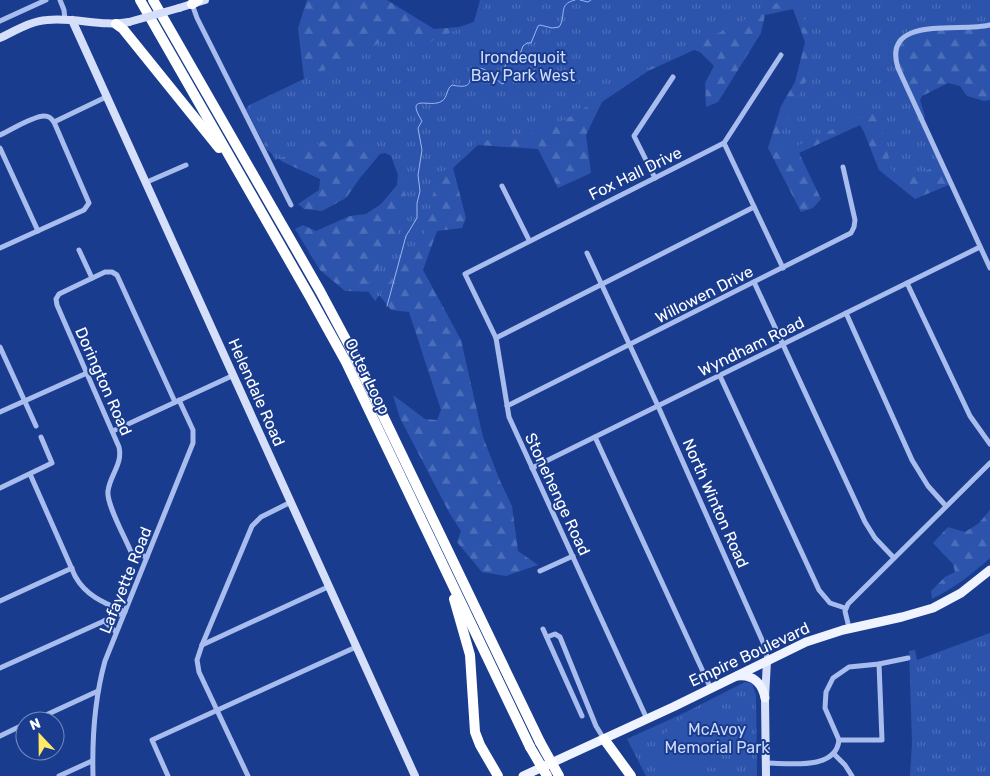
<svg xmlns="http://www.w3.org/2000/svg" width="990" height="776" viewBox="0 0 990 776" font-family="Rubik,sans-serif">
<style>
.forest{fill:url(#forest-firs)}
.park{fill:url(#park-tufts)}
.pitch{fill:#2d54ad}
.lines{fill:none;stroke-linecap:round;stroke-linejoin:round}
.stream{stroke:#9ab6f0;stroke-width:1}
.street{stroke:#a8bdee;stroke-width:5}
.secondary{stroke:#d5dffa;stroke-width:8}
.primary{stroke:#eff3ff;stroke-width:9}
.highway{stroke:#fff;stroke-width:10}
.secondary-bridge{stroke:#d5dffa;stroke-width:8}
.highway-bridge{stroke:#fff;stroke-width:10}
.labels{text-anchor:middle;stroke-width:4;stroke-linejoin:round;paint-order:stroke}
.park-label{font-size:16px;fill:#cedbfa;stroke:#1a3c8f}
.street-label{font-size:16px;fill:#fff;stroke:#1a3c8f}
</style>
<defs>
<pattern id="forest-firs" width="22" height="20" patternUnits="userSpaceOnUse" patternTransform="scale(1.25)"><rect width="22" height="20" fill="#2d54ad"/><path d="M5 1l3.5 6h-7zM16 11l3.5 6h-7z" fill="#4c6eb9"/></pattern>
<pattern id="park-tufts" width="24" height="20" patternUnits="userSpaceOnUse" patternTransform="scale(1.25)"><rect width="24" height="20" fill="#2d54ad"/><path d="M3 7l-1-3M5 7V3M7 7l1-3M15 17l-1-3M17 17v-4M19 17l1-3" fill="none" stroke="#4c6eb9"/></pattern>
</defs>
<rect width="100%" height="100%" fill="#1a3c8f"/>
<g class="forest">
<path d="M307,0h80l47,29 25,-2 15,-5 6,-22h510v100l-6,1 -17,-5 -7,-10 -12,-3 -26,13 -2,4 5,16 -2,7 28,61 -36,15 -36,-29 -15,-38 -4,-7 -61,28 22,46 -8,9 -12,4 -33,-64 13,-42 14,-24 10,-40 -12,-33 -28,6 -4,18 -43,69 -12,5 -1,-24 9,-17 -14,-14 -6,-2 -46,21 -46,31 -16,33 5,38 -33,15 -20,-39 -60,-4 -25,23 13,50 -4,10 -25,3 -14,39 38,70 22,97 17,44 12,25 6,45 20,14 -32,11 -24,-4 -25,-30 4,-11 -11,-17 -50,-96 -7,-23 32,24 12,1 4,-10 -32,-98 -18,-2 -14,-18 -32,-1 -25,-21 -25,-41 8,-4 13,6 34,-15 16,-2 15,-10 16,-19 2,-26 -4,-8 -15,3 -20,24 -14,20 -24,13 -18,-2 -6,-5 21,-14 1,-11 -37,-17 -16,-12 -21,-41 2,-3 56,-27 -6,-51z"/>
<path d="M990,510v48c-18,16 -36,30 -58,41l-1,-8 14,-14 10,-5 -2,-8 -20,-21 15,-16 17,5 14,-9z"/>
</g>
<g class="park">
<path d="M489,0h294l-172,88 -33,25 -42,20 -60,9 -39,35 -14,61 -48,63 -9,-13 30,-49 10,-43 -15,-40 -43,-24 -73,28 -27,-54 159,-76 9,18 58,-26z"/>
<path d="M795,0h195v21l-25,5 -35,1 -19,3 -25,13 54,122 -45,18 -18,-74 -91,42 -7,-16 28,-56 2,-50z"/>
<path d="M990,633v143h-80l2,-34 -3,-91 6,-1 2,10z"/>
<path d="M745,682l7,1 4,12 1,81h-111l-19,-37 57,-26z"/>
</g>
<path class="pitch" d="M719,706l1,34 4,8 -4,2v18l-19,-1 3,9h-46l-5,-12 5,-2c-4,-34 32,-53 61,-56z"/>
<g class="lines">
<g class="stream">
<path d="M580,0l8,2 3,-2"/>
<path d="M387,306l19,-70 11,-18v-15l3,-12 -2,-16 4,-25 -4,-22 4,-7c-18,-29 9,-12 20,-20 6,-4 4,-12 10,-16 25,5 13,-6 24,-17 11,-1 17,9 26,16l2,-1v-14l3,-8 12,-4 4,-11 4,-3h4l7,-17 2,-1 12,3 7,-1c8,-11 -2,-23 16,-27"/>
</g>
<g class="street">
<path d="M60,0l4,10 1,10"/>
<path d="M192,4l5,14 94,187"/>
<path d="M0,21l46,-21"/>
<path d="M990,25c-29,8 -109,-11 -92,43l92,200"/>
<path d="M54,122l52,-25"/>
<path d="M0,135c11,-5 33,-19 44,-19 5,0 7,2 10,6l35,81 -5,7 -84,38"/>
<path d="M724,143l59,125"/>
<path d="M0,148l38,83"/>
<path d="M655,178l-21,-42 39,-59"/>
<path d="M147,182l39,-17"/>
<path d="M502,186l27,54"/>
<path d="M79,250l13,28"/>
<path d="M587,253l71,153 108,243 1,12"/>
<path d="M754,282l111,240 10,16 19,20"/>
<path d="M907,283l63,133 20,28"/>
<path d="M846,313l66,147 16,26 18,20"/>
<path d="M496,338l258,-131"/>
<path d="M0,347l36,79"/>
<path d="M720,376l99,214 11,13 15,5"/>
<path d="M507,406l344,-173 3,-6 1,-7 -12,-53"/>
<path d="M0,412l87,-39"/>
<path d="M113,431l121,-56"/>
<path d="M595,437l116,252"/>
<path d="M532,468l448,-221"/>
<path d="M30,474l45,102c11,20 29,27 50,36"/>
<path d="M0,488l52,-25 -11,-26"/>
<path d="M147,557l-16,-5c-5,-13 -25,-48 -23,-61 2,-16 15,-27 11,-44l-62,-142 -1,-6 3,-5 46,-22h7l5,3 58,127"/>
<path d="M540,571l33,-15"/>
<path d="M0,601l72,-33"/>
<path d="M104,621l12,11"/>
<path d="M849,628l-4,-17 3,-7 142,-141"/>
<path d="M543,629l39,87"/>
<path d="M547,637l8,-3 5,3 36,89 8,13"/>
<path d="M202,645l128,-59"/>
<path d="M0,668l124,-56"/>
<path d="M647,719l-138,-302 -13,-79 -31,-64 259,-131 57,-88"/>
<path d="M33,721l65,-30"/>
<path d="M0,736l25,-12"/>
<path d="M839,740l-14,-32 1,-16 7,-14 16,-11 30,-3 29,-6"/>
<path d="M839,740h43l-3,-76"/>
<path d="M834,754l11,11 7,11"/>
<path d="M766,763c22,0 70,8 73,-23"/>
<path d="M59,776l33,-15"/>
<path d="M93,776c-1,-38 2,-79 12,-115l88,-218v-13l-14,-30"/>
<path d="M168,776l-16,-36 204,-93"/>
<path d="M248,776l-49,-104 -2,-12 5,-15 50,-119 9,-9 30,-15"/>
</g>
<g class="secondary">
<path d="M179,8l26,-8"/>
<path d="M72,20l343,756"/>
<path d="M0,38c15,-7 31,-17 47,-18 28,-3 55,7 82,2"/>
<path d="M766,776l-1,-78 2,-37"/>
</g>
<g class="primary">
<path d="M737,676c16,-2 25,7 28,22"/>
<path d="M523,776l150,-69 133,-65 37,-12 59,-13 31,-9 28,-15 29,-23"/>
</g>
<g class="highway">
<path d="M140,0l170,297 36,65 184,385"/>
<path d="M153,0l167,291 31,58 189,393"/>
<path d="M192,4l6,-4"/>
<path d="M116,24l7,5 96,119"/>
<path d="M454,599l16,56 5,77 5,13 18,31"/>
<path d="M604,739l27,37"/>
</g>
<path class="secondary-bridge" d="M129,22l50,-14"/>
<g class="highway-bridge">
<path d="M540,742l19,34"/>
<path d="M530,747l17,29"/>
</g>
</g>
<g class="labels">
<g class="park-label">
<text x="523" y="63">Irondequoit<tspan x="523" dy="18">Bay Park West</tspan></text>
<text x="717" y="735">McAvoy<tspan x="717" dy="18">Memorial Park</tspan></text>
</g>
<g class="street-label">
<text transform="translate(635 173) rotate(-26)" y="6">Fox Hall Drive</text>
<text transform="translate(704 294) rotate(-27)" y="6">Willowen Drive</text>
<text transform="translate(751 346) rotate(-26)" y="6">Wyndham Road</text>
<text transform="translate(368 376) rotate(64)" y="6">Outer Loop</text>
<text transform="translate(104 381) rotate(66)" y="6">Dorington Road</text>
<text transform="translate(257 392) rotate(66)" y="6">Helendale Road</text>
<text transform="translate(558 494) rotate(65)" y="6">Stonehenge Road</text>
<text transform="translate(716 503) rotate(66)" y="6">North Winton Road</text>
<text transform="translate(125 580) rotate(-68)" y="6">Lafayette Road</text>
<text transform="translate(749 654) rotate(-25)" y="6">Empire Boulevard</text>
</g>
</g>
<g transform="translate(40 736) rotate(338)"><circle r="24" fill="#1a3c8f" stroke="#768abc"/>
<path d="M0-4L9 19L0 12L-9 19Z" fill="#ffe965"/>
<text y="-8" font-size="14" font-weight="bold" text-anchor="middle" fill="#ffffff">N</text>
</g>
</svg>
